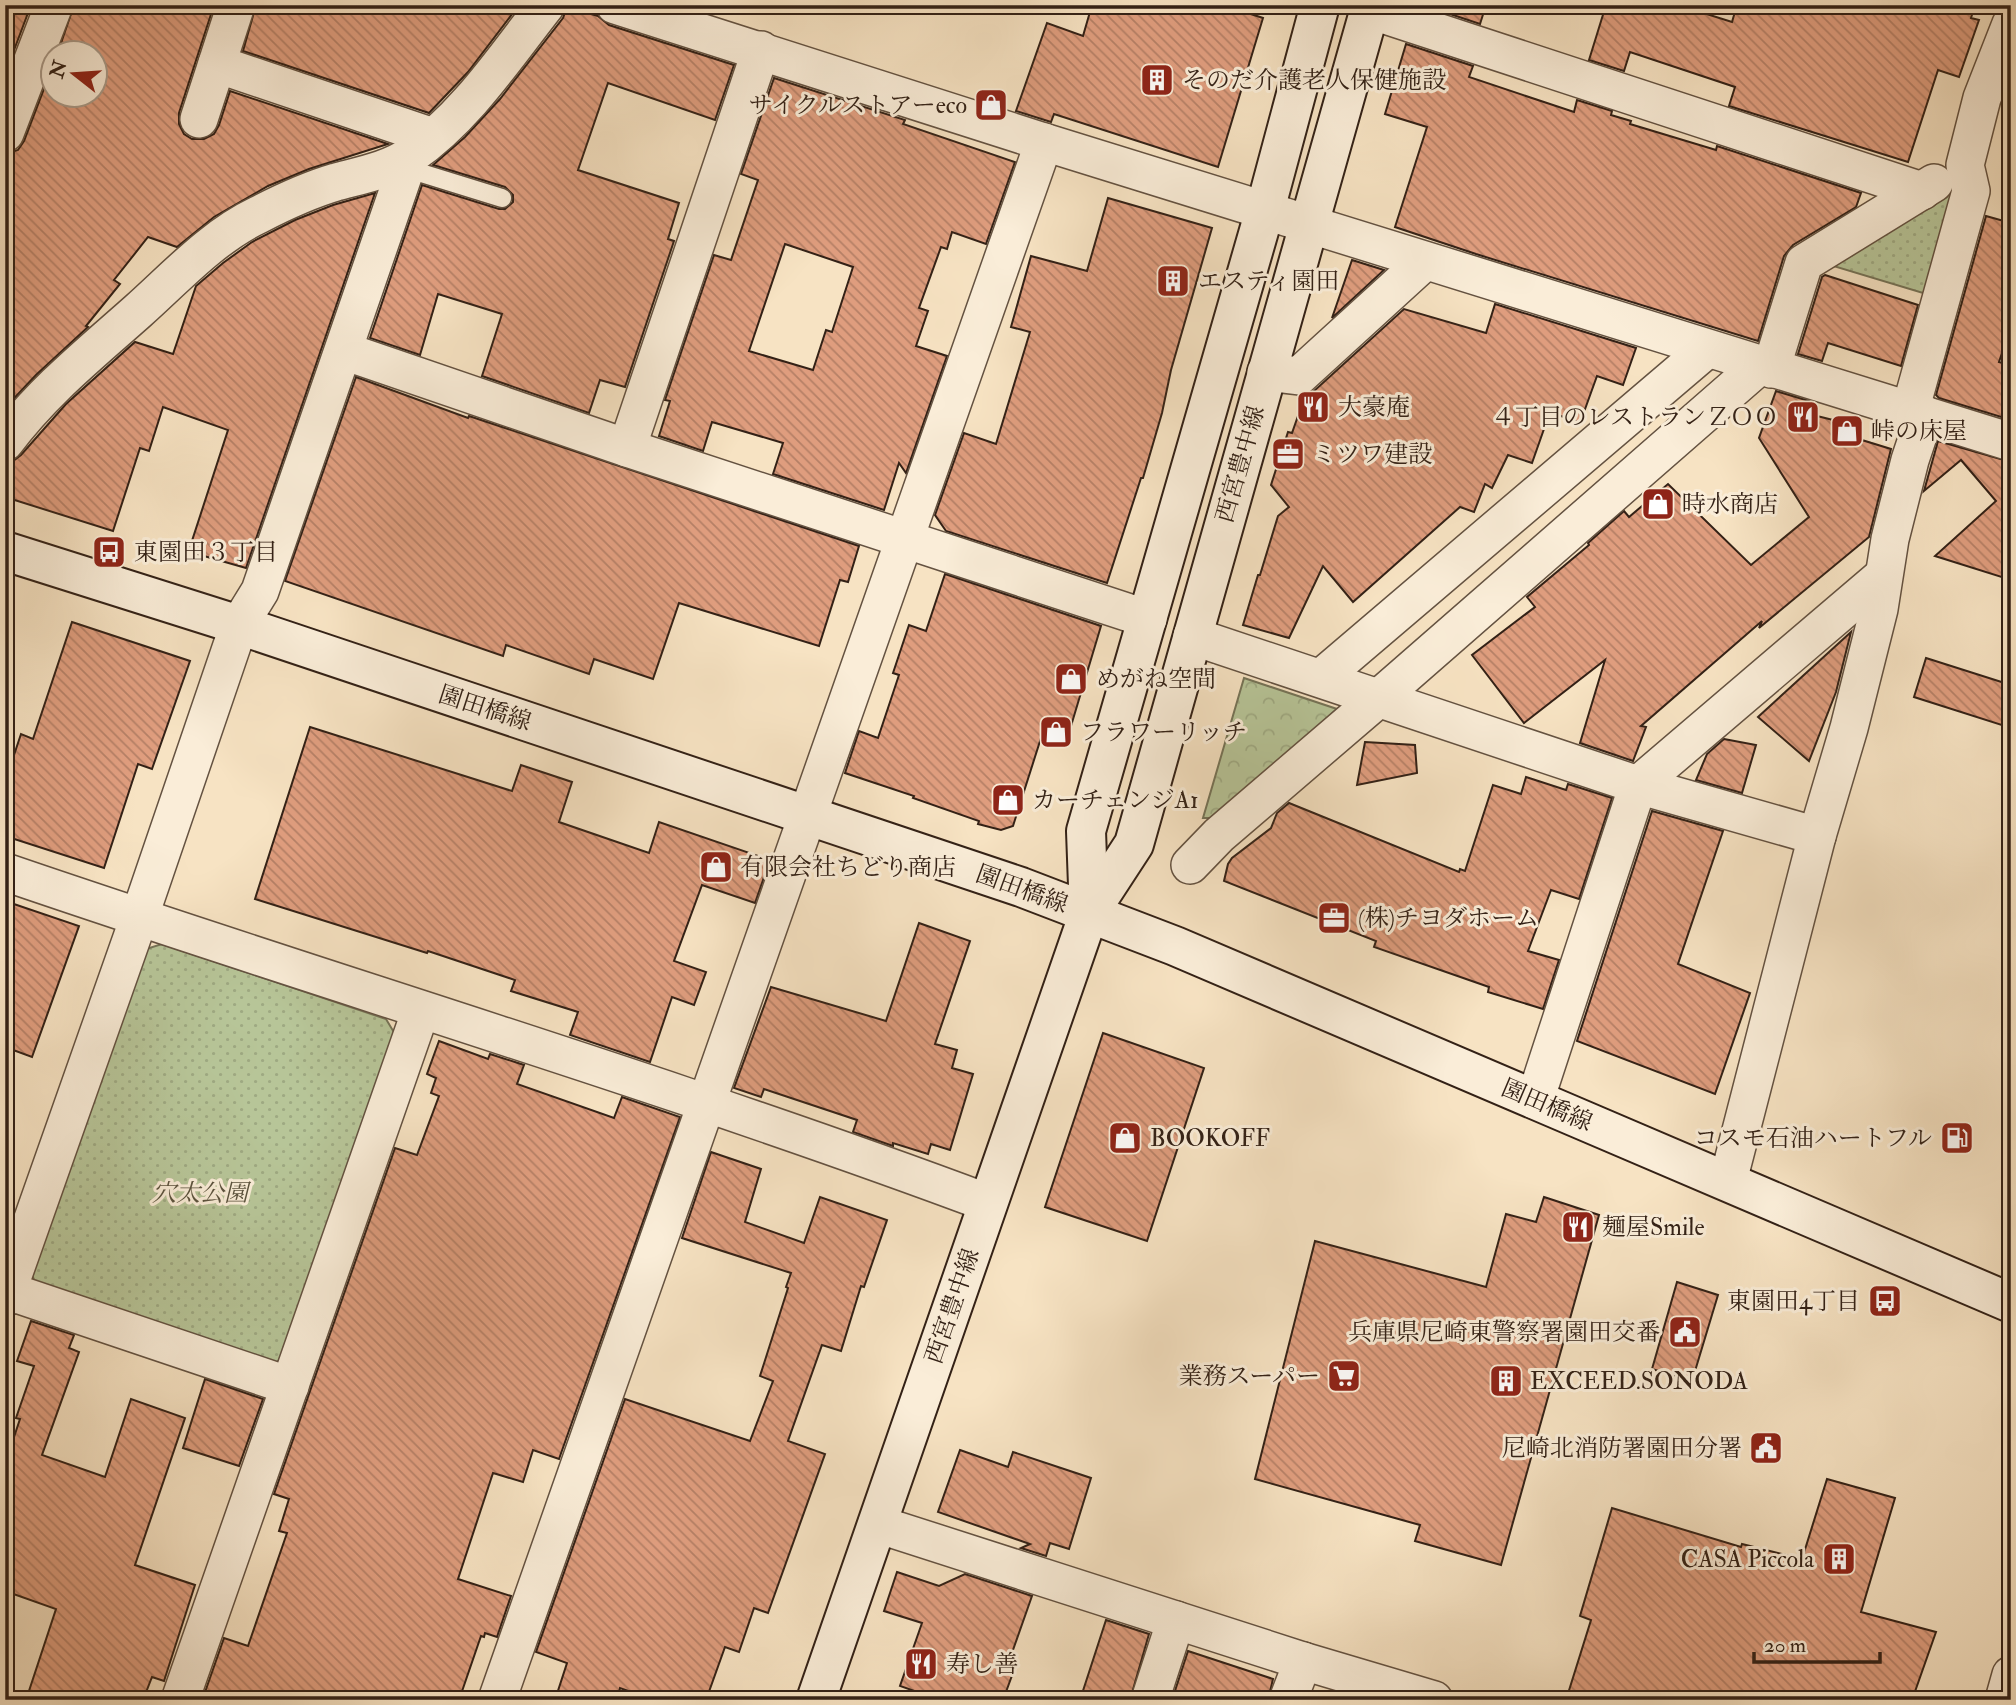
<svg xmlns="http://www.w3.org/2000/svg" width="2016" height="1705" viewBox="0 0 2016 1705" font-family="'IM FELL Double Pica','Noto Serif JP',serif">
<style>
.green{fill:url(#green-dots);stroke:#757357;stroke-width:2}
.forest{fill:url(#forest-crowns);stroke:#757357;stroke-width:2}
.building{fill:url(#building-back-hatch);stroke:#332116;stroke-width:2;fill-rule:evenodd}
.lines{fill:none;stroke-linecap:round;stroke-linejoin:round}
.lane-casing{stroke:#645241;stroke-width:21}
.street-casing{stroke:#645241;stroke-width:40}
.secondary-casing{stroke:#332116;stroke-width:42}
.lane{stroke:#faedd8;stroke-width:18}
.street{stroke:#faedd8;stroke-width:37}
.secondary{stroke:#faedd8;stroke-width:38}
.labels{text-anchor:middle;stroke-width:6;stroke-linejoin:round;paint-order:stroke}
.poi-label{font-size:24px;fill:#332116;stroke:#faedd8;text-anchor:start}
.street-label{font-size:24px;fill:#332116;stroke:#faedd8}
.park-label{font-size:24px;font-style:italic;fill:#5b523d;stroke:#faedd8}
</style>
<defs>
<pattern id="green-dots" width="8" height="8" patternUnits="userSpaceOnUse" patternTransform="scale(1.75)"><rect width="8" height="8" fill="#b7c598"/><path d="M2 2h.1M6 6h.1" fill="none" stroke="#9ea982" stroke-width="1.8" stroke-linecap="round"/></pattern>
<pattern id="forest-crowns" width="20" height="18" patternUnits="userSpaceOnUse" patternTransform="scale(1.75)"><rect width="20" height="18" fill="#b7c598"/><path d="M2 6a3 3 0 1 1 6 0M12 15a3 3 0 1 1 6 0" fill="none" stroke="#9ea982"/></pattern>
<pattern id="building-back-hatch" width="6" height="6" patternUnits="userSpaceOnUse" patternTransform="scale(1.75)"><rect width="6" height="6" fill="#df9d7e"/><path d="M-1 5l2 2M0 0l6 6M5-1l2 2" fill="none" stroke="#b58066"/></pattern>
</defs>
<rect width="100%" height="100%" fill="#f7e3c3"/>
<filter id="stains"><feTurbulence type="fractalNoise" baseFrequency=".00286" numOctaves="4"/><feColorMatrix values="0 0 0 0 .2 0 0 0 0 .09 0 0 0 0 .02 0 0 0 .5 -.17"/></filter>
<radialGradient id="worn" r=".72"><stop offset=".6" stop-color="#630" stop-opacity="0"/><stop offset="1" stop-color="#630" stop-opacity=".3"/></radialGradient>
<g class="green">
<path d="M1961,181l-28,115 -103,-31z"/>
<path d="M162,944l224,75 9,15 -110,321 -9,8 -241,-80 -4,-12 115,-322z"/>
</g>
<path class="forest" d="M1244,678l93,31 -120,109h-14z"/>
<g class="building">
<path d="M5,5h26l-26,69z"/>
<path d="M74,5h140l-35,108v11l5,10 8,5h12l10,-5 5,-9 11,-34 158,53 -79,25 -41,17 -54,31 -37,30 -29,-10 -34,43 6,4 -34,42 2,1 -52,48 -31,33v-254l13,-4 6,-9 28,-73v26h42v-42h-36z"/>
<path d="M256,5h249l11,4 -48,63 -39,41 -186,-62z"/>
<path d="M1092,5h131l40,13 -45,149 -164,-53 -3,8 -35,-11 31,-88 36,13z"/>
<path d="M1423,5h63l-6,19z"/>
<path d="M1606,5h72l54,17 5,-17h238l-4,13 8,2 -20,57 -21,-7 -30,92 -179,-56 6,-19 -105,-35 -6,19 -35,-11z"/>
<path d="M567,7l31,9 11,9 125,40 -19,55 -107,-37 -30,87 101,33 -11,36 6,2 -49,146 -25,-7 -11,33 -107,-37 20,-62 -64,-20 -18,61 -50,-17 52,-153 77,24h6l8,-7v-7l-8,-8 -72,-22 32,-28 35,-38 63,-81z"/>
<path d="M1406,44l67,22 -4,11 105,35 3,-12 35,11 -1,4 20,6 -1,3 86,26 1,-4 144,47 -5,14 -63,38 -9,11 -26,85 -282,-87 -81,-27 32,-100 -42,-13z"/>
<path d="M774,78l131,42 -2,4 112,38 -29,82 -34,-12 -5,17 -6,-2 -22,61 9,3 -12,35 31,10 -41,117 -7,-10 -15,47 -111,-36 10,-31 -71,-21 -9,29 -44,-15 11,-35 -5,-1 49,-145 17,5 27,-80 -17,-6zM785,244l68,23 -21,65 -6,-2 -13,40 -64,-19z"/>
<path d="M375,193l-129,375 -49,-14 1,-4 -8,-3 38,-117 -65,-23 -14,44 -9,-3 -27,83 -108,-34v-35l8,-1 8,-6 45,-51 69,-62 38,12 23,-68 27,-23 29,-21 43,-22 38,-15z"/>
<path d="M1108,198l104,30 -41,142 -9,43 -19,65h-2l-34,105 -161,-52 -11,-16 29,-82 32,11 34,-112 -19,-5 20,-71 56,15z"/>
<path d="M1986,216l25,7v103l-12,36 12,3v55l-72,-22 -3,-3z"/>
<path d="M1352,260l32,10 -52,48z"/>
<path d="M1825,275l93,30 -17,61 -73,-23 -6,18 -24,-7 24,-77z"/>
<path d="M1495,304l141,44 -13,37 -26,-9 -17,47 -30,-11 -18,51 -24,-8 -16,33 -7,-4 -11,28 -14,-5 -107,95 -30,-36 -34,72 -46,-13 15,-50h2l18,-59 11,-9 -18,-22 17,-53 4,1 13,-37 8,-4 91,-83 82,24z"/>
<path d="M356,377l112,41 1,-2 390,130 -11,36 -8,-2 -21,66 -140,-43 -26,76 -59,-20 -5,15 -83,-29 -3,11 -218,-75z"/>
<path d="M1776,391l33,10 -2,6 11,3 -1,6 36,9 -4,11 42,13 -22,88 -110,91 3,-7 -121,105 5,1 -13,34 -53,-18 25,-83 -81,63 -52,-68 63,-48 -8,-10 62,-52 -1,-2 36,-32 5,6 39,-33 83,81 58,-48 -50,-79z"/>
<path d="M1938,441l73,21v118l-76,-24 61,-55 -35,-41 -37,31z"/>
<path d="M945,574l156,52 -36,120 -24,-8 -28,88 -12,4 -23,-6 1,-3 -66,-23 1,-2 -69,-23 14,-42 19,7 21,-63 -6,-2 16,-48 17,6z"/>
<path d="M72,622l118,39 -38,108 -14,-5 -34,104 -99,-32v-54l16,-48 12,5z"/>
<path d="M1851,632l-15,60 -27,69 -51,-44z"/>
<path d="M1926,658l85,27v43l-97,-31z"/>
<path d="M310,727l202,64 9,-26 51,17 -13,40 90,31 10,-31 111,38 -15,43 -53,-18 -28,76 32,11 -12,33 -22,-8 -22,65 -80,-27 8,-23 -67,-21 4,-11 -87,-29 -1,2 -172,-54z"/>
<path d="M1724,739l32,6 -14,48 -46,-13 11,-26z"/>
<path d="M1365,742l50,3 2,28 -60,12z"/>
<path d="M1526,777l40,13 2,-6 44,14 -33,101 -28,-9 -23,61 31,9 -16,49 -55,-17 1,-5 -115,-40 2,-6 -152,-60 4,-17 4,-6 39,-30 6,-15 12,-10 170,69 1,-3 5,2 28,-86 28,9z"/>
<path d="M1652,811l71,20 -45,133 72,29 -35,101 -138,-53z"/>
<path d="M5,901l74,25 -47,131 -27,-10z"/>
<path d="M919,923l51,18 -35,103 22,6 -5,18 21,6 -23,76 -19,-6 -3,10 -35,-11v3l-40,-14 4,-12 -93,-31 -3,8 -27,-9 37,-101 115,34z"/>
<path d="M1103,1033l101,35 -57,173 -102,-34z"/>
<path d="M439,1041l49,18 2,-5 34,11 -7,19 97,34 8,-21 58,20 -121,342 -26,-9 -10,32 -30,-9 -35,106 53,17 -14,41 -12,-4 -1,4 -3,-1 -22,64h-240l-15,-5 20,-57 24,8 39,-113 -8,-2 10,-32 -15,-5 121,-346 22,7 22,-59 -8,-3 5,-15 -9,-4z"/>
<path d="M711,1152l50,17 -16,53 59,21 16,-46 67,23 -23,67 -3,-1 -20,65 -19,-6 -34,96 37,13 -57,159 -14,-5 -15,44 -14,-5 -19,53h-52l-34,-12 -3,12h-62l12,-37 -31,-11 89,-253 125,42 23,-60 -13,-5 28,-88 -2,-1 5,-14 -109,-35z"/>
<path d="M1544,1197l55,18 -98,350 -86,-24 5,-16 -165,-46 60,-238 171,46 20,-73 30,8z"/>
<path d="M1677,1282l41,13 -26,86 -40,-12z"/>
<path d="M31,1321l43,14 -5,13 10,4 -37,103 63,22 26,-78 54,19 -50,147 60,20 -31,96 -12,-4 -9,23h-117l30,-91 -51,-18v-127l15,-45 -4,-1 18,-52 -17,-5z"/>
<path d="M205,1379l58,20 -24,67 -56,-18z"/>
<path d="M960,1450l48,17 5,-15 78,26 -22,71 -19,-6 -4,13 -25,-8 9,-4 -92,-32z"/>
<path d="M1827,1479l68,19 -34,114 75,20 -24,68h-346l25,-80 -11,-4 32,-108 129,39 1,-3 60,15z"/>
<path d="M897,1572l42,14 26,-12 67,22 -25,71 7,3 -11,30h-63l-40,-14 22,-63 -38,-12z"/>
<path d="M1106,1620l43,14 -19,66h-50z"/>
<path d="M1188,1651l85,28 -5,21h-96z"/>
</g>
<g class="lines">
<defs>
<path id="lane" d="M405,168l97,30"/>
<g id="street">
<path d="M615,5l429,137 967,300"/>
<path d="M1370,10l552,181"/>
<path d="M217,64l216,73"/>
<path d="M199,119l37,-114"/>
<path d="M5,133l49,-128"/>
<path d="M344,351l283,97 521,171"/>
<path d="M1771,369l33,-106 130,-80"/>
<path d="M1266,372l33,4 126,-115"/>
<path d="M1910,411l61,-220 -6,-26 17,-67 29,-74"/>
<path d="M5,442c37,-50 87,-90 133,-131 37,-33 74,-74 120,-96 25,-13 51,-25 78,-33 26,-7 53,-12 75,-27 55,-38 94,-98 135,-150"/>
<path d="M627,448l134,-398"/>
<path d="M1192,636l446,149 179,51"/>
<path d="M1321,678l386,-329"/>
<path d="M1190,865l29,-30 161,-138 379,-331"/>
<path d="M5,872c327,112 659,210 983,331"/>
<path d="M1535,1100l103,-315 245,-209"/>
<path d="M1728,1181l89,-345 32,-108 30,-119 11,-70 20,-79 15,-45"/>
<path d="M8,1291l282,95"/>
<path d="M5,1298l134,-380 100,-293 21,-34 150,-435"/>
<path d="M877,1524l426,137 131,39"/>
<path d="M180,1700l241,-690"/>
<path d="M497,1700l547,-1558"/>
<path d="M1150,1700l26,-80"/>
<path d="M1288,1700l15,-39"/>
<path d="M2004,1700l7,-25"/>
</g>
<g id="secondary">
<path d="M5,551l234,74 782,262 154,59 836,357"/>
<path d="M1089,913l-3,-82 179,-621 55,-205"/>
<path d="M816,1700l273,-787 45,-69 237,-839"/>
</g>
</defs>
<use href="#lane" class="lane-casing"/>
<use href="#street" class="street-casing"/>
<use href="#secondary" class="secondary-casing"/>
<use href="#lane" class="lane"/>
<use href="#street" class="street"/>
<use href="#secondary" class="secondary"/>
</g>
<defs>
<symbol id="building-square" viewBox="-11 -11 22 22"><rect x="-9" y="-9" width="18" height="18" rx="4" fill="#8f2418" stroke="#faedd8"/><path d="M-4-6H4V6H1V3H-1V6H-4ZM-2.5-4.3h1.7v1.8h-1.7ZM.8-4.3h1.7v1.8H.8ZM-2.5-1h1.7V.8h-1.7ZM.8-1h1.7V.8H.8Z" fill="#fff"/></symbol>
<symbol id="shop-square" viewBox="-11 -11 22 22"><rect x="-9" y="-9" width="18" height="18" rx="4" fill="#8f2418" stroke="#faedd8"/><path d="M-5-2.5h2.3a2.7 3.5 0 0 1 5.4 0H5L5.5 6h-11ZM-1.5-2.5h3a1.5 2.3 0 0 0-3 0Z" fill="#fff"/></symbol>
<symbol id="restaurant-square" viewBox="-11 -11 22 22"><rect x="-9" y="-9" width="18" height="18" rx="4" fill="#8f2418" stroke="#faedd8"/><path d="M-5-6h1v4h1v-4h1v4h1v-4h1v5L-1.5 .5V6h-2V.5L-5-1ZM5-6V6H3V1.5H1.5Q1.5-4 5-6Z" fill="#fff"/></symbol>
<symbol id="office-square" viewBox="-11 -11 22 22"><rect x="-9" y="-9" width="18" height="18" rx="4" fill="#8f2418" stroke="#faedd8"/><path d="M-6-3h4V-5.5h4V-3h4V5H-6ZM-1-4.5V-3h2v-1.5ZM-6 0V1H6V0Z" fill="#fff"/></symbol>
<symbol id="bus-square" viewBox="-11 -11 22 22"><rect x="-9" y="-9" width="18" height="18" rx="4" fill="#8f2418" stroke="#faedd8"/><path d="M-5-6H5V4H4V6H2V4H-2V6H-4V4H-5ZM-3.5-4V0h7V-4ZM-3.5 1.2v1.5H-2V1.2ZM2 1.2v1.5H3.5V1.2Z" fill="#fff"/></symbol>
<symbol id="fuel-square" viewBox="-11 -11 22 22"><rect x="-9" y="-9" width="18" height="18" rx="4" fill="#8f2418" stroke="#faedd8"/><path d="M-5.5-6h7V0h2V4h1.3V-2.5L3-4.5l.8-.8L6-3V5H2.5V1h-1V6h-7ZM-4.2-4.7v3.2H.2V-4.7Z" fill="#fff"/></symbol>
<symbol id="civic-square" viewBox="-11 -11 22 22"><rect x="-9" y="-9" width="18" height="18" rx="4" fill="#8f2418" stroke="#faedd8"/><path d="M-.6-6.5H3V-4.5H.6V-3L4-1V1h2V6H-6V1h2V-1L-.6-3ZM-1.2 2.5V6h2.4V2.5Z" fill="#fff"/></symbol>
<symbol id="supermarket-square" viewBox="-11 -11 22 22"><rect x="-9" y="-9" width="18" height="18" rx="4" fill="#8f2418" stroke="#faedd8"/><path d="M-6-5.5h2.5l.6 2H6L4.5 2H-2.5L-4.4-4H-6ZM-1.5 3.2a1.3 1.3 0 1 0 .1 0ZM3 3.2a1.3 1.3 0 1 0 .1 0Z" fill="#fff"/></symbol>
</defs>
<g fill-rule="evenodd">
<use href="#building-square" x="1138" y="61" width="38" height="38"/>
<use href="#shop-square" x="972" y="86" width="38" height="38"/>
<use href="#building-square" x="1154" y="262" width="38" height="38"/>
<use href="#restaurant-square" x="1294" y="388" width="38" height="38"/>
<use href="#restaurant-square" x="1784" y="398" width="38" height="38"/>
<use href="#shop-square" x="1828" y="412" width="38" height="38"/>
<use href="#office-square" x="1269" y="435" width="38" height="38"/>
<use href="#shop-square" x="1639" y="485" width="38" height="38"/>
<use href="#bus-square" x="90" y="533" width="38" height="38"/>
<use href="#shop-square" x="1052" y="660" width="38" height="38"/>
<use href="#shop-square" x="1037" y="713" width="38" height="38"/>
<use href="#shop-square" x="989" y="781" width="38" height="38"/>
<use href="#shop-square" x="697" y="848" width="38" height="38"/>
<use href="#office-square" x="1315" y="899" width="38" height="38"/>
<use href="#shop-square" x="1106" y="1119" width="38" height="38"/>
<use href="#fuel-square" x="1938" y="1119" width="38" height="38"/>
<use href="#restaurant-square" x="1559" y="1208" width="38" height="38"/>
<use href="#bus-square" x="1866" y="1282" width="38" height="38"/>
<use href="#civic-square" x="1666" y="1313" width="38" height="38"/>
<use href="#supermarket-square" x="1325" y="1357" width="38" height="38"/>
<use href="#building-square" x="1487" y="1362" width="38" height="38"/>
<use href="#civic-square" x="1747" y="1429" width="38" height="38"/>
<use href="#building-square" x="1820" y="1540" width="38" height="38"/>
<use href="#restaurant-square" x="902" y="1645" width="38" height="38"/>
</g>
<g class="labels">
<g class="poi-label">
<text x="1182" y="88">そのだ介護老人保健施設</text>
<text x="967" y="113" text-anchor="end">サイクルストアーeco</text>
<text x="1198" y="289">エスティ園田</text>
<text x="1338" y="415">大豪庵</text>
<text x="1778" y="425" text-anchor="end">４丁目のレストランＺＯＯ</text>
<text x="1871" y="439">峠の床屋</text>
<text x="1312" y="462">ミツワ建設</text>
<text x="1682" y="512">時水商店</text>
<text x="134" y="560">東園田３丁目</text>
<text x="1096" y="687">めがね空間</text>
<text x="1080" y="740">フラワーリッチ</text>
<text x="1032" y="808">カーチェンジA1</text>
<text x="740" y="875">有限会社ちどり商店</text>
<text x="1358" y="926">(株)チヨダホーム</text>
<text x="1150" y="1146">BOOKOFF</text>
<text x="1932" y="1146" text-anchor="end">コスモ石油ハートフル</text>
<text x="1602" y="1235">麺屋Smile</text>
<text x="1860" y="1309" text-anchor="end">東園田4丁目</text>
<text x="1660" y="1340" text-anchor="end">兵庫県尼崎東警察署園田交番</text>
<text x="1320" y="1384" text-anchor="end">業務スーパー</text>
<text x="1530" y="1389">EXCEED.SONODA</text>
<text x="1742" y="1456" text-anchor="end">尼崎北消防署園田分署</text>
<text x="1814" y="1567" text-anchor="end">CASA Piccola</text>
<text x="946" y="1672">寿し善</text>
</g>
<g class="street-label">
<text transform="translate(1240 464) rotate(-74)" y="8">西宮豊中線</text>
<text transform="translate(485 708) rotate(18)" y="8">園田橋線</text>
<text transform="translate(1022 889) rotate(20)" y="8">園田橋線</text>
<text transform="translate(1547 1105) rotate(23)" y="8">園田橋線</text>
<text transform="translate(952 1306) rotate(-71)" y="8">西宮豊中線</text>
</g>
<g class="park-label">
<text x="200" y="1201">穴太公園</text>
</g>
</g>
<rect width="2016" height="1705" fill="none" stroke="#f7e3c3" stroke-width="28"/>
<rect x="7" y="7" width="2002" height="1691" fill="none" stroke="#332116" stroke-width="3.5"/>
<rect x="14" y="14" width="1988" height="1677" fill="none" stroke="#332116" stroke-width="2"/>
<g transform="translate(74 74) rotate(287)"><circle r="33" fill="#faedd8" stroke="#aa9b8a" stroke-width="2"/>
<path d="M0-5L12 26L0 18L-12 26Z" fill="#8f2418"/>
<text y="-10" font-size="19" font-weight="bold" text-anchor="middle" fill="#332116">N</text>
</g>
<path d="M1754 1652v10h126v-10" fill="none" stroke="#332116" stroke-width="3.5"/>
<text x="1764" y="1652" font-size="21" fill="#332116" stroke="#faedd8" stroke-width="5" paint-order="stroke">20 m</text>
<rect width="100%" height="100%" filter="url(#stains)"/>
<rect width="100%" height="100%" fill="url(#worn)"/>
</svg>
